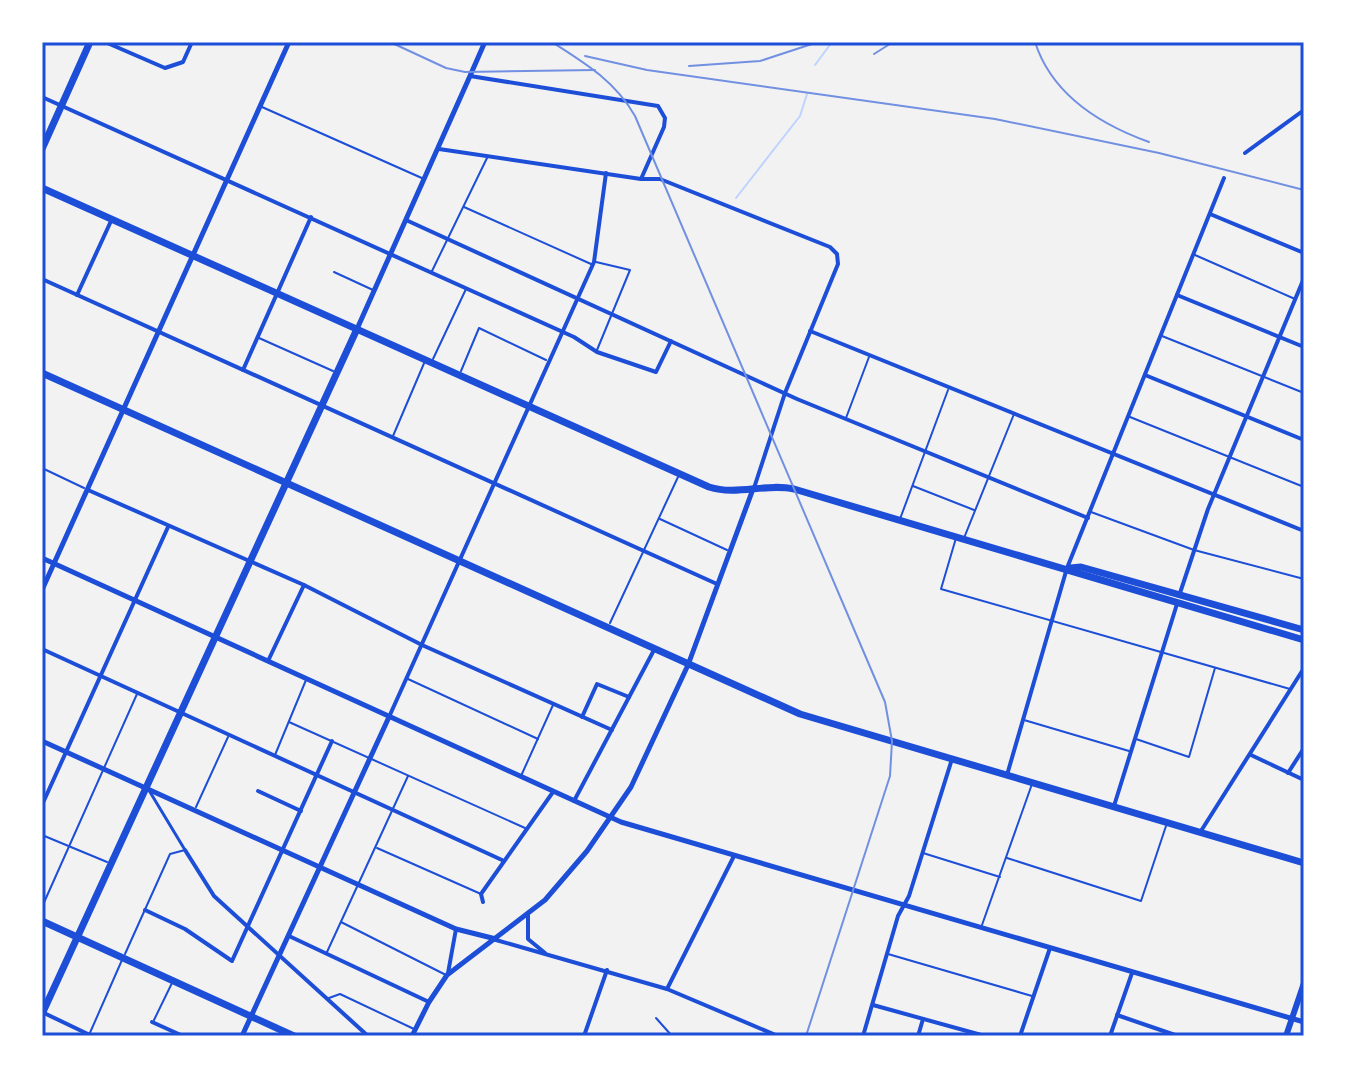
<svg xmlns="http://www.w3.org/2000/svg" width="1346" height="1078" viewBox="0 0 1346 1078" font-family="'Playfair Display',serif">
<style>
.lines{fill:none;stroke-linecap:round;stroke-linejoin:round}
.stream{stroke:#bfd3fe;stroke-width:2}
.service{stroke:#1d4ed8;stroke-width:2}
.pedestrian{stroke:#1d4ed8;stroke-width:3}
.minor{stroke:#1d4ed8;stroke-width:4}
.tertiary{stroke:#1d4ed8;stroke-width:5}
.secondary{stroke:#1d4ed8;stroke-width:6}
.primary{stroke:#1d4ed8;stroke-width:7}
.rail{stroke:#7290e2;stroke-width:2}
.neatline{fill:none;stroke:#1d4ed8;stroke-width:3}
</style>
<rect width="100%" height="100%" fill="#f2f2f2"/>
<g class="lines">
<g class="stream">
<path d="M815,65l17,-23"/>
<path d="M736,198l64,-82 7,-22"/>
</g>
<g class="service">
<path d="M262,107l162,72"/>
<path d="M464,207l127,57"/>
<path d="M1195,255l100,44"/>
<path d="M596,262l34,8 -33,80"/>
<path d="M432,271l55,-113"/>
<path d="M334,272l39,18"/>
<path d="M1162,336l142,57"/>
<path d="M259,338l74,33"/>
<path d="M433,359l33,-70"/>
<path d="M461,371l18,-43 67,32"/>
<path d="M1130,417l174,70"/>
<path d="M846,418l23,-61"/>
<path d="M393,436l32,-75"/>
<path d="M42,468l42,20"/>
<path d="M913,486l61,24"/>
<path d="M1091,512l103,38 110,29"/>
<path d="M660,519l67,31"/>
<path d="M900,519l48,-129"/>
<path d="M956,538l-15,51 349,100"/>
<path d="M964,538l50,-124"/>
<path d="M610,623l68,-146"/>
<path d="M408,679l130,60"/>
<path d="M1024,720l105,31"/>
<path d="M289,722l236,106"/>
<path d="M1136,739l53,18 26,-89"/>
<path d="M275,755l31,-75"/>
<path d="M521,776l32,-71"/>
<path d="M196,807l32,-70"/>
<path d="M42,835l65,27"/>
<path d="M377,848l104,46"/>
<path d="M923,853l77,24"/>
<path d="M1007,858l134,43 25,-75"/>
<path d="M42,907l95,-213"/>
<path d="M341,922l105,53"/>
<path d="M982,925l50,-141"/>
<path d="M327,952l81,-176"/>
<path d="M125,954l45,-100 15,-4"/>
<path d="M888,954l144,42"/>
<path d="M329,998l11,-4 74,35"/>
<path d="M656,1018l16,18"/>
<path d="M154,1020l18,-37"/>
<path d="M89,1035l33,-75"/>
</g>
<path class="pedestrian" d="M150,792l35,58"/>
<g class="minor">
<path d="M105,42l60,26 18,-6 9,-20"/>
<path d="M470,76l188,30 7,12 -1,9 -23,52"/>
<path d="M42,97l532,240 23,15 59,20 15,-31"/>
<path d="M439,149l202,30h19l170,68 7,7 1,10 -53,129 -31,95"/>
<path d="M1245,153l59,-43"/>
<path d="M1210,214l94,39"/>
<path d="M406,220l391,179 291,119"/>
<path d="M42,279l675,305"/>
<path d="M77,295l34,-74"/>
<path d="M1177,295l127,52"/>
<path d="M810,331l494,200"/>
<path d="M243,370l68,-153"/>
<path d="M1145,375l159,65"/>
<path d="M88,490l216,95 118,60 190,85"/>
<path d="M1179,596l29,-87 96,-231"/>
<path d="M42,649l460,211"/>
<path d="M268,661l36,-76"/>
<path d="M389,717l205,-455 12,-89"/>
<path d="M582,717l15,-33 32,13"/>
<path d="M1251,755l53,25"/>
<path d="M1288,773l16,-25"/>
<path d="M1007,775l60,-207 157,-390"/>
<path d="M258,791l43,20"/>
<path d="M574,801l80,-151"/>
<path d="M42,805l126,-278"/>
<path d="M1114,806l63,-202"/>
<path d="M1201,831l103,-163"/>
<path d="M185,850l29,46 154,140"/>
<path d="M483,902l-2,-8 72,-102"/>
<path d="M145,910l40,19 47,32 100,-220"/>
<path d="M528,915v24l17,14"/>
<path d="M289,936l140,66"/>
<path d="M496,940l171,49 111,47"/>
<path d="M448,973l8,-44"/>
<path d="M667,989l67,-133"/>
<path d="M873,1005l112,31"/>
<path d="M44,1013l48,23"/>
<path d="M1117,1015l61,21"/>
<path d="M152,1022l31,14"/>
<path d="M584,1036l23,-66"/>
<path d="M863,1036l35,-120 11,-20 43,-137"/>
<path d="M918,1036l5,-17"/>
<path d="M1020,1036l30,-88"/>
<path d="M1110,1036l22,-63"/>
</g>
<g class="tertiary">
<path d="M357,329l113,-253 14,-32 -4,-2"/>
<path d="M42,558l579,264 683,200"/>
<path d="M42,590l247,-548"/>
<path d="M42,741l414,188 40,10"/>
<path d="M242,1036l147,-319"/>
<path d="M412,1036l17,-34 18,-27 98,-75 42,-49 44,-64 57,-122 65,-176"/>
</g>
<path class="secondary" d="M1286,1036l18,-53"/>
<g class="primary">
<path d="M42,149l48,-107"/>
<path d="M42,188l667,299c28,9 56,-4 85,2l510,151"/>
<path d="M42,373l758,341 504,149"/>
<path d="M1070,568l11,-1 223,63"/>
<path d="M42,921l252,115"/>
<path d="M42,1014l315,-685"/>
</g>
<g class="rail">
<path d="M390,42l56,26 19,4 130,-2"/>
<path d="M552,42c33,21 63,39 83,74l250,586 7,39 -2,35 -84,260"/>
<path d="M1035,42c17,53 64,82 114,100"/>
<path d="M874,54l19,-12"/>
<path d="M585,56l62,14 348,49 164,34 145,37"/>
<path d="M689,66l71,-5 58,-19"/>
</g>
</g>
<rect width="1346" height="1078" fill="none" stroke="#ffffff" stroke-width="88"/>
<rect x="44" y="44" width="1258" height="990" class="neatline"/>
</svg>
